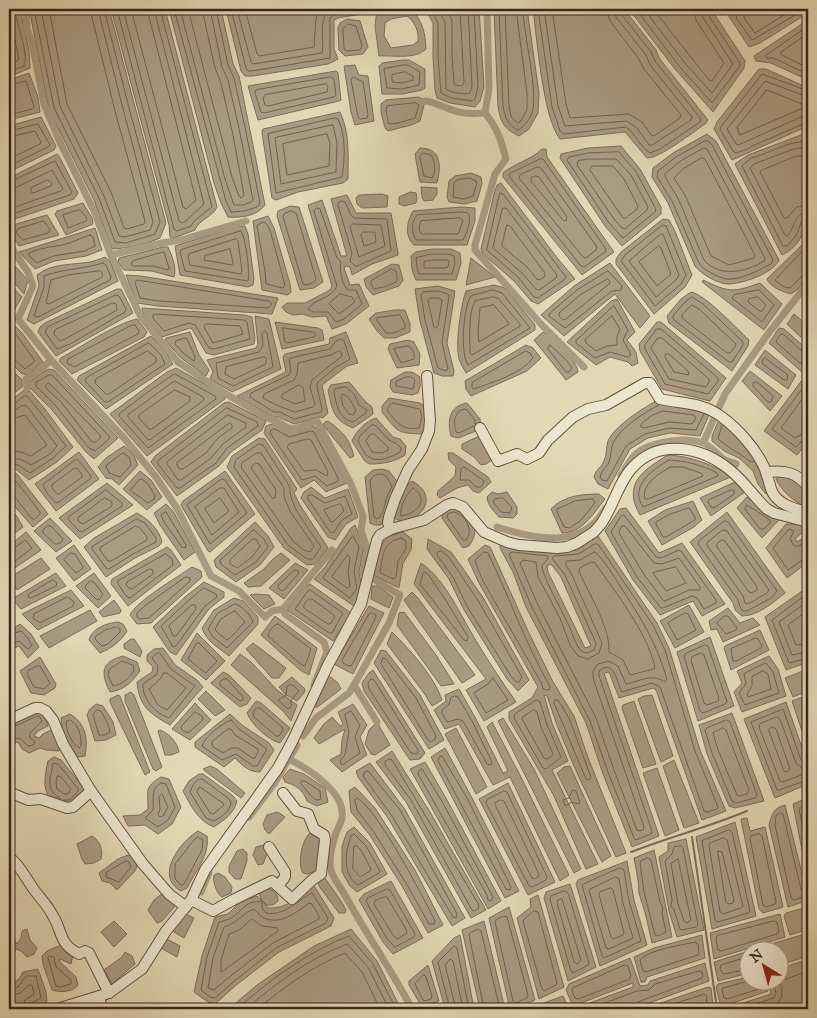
<svg xmlns="http://www.w3.org/2000/svg" width="817" height="1018" viewBox="0 0 817 1018" font-family="'IM FELL Great Primer',serif">
<style>
.water{fill:#aa9b82;stroke:#7e6c5a;fill-rule:evenodd}
.lines{fill:none;stroke-linecap:round;stroke-linejoin:round}
.shore{stroke:#726050;stroke-width:1}
.stream{stroke:#7e6c5a;stroke-width:2}
.canal{stroke:#aa9b82;stroke-width:7}
.minor-casing{stroke:#655244;stroke-width:12}
.minor{stroke:#ede6cf;stroke-width:10}
</style>
<rect width="100%" height="100%" fill="#e3d8b5"/>
<filter id="stains"><feTurbulence type="fractalNoise" baseFrequency=".004" numOctaves="4"/><feColorMatrix values="0 0 0 0 .2 0 0 0 0 .09 0 0 0 0 .02 0 0 0 .5 -.17"/></filter>
<radialGradient id="worn" r=".72"><stop offset=".6" stop-color="#630" stop-opacity="0"/><stop offset="1" stop-color="#630" stop-opacity=".3"/></radialGradient>
<g class="water">
<path d="M9,9h11l9,42 1,17 -21,9z"/>
<path d="M32,9h77l57,214 -6,15c-16,7 -31,10 -48,11l-18,-49 -45,-90 -19,-97z"/>
<path d="M111,9h54l52,198c-4,10 -18,12 -22,23l-21,8 -4,-1 -1,-12z"/>
<path d="M169,9h52l12,55 6,12 26,129c-8,11 -23,13 -37,12l-7,-14 -7,-20z"/>
<path d="M226,9h138v4c-10,4 -21,2 -30,7v29l4,10 -10,5 -75,12h-8l-4,-5z"/>
<path d="M377,9h35c11,15 13,22 14,40 -11,11 -33,6 -47,7l-4,-30zM407,16c8,6 12,15 11,25l-5,4 -22,3 -7,-12 1,-13 6,-4z"/>
<path d="M425,9h54l5,78 -4,14 -5,6 -25,-4 -13,-5 -2,-8 -2,-33v-34z"/>
<path d="M494,9h33l12,84 -1,20 -9,16 -10,7c-16,-8 -18,-13 -21,-30z"/>
<path d="M533,9h91l32,41 3,8 49,62 -3,4c-13,9 -45,34 -58,34l-22,-26 -65,7c-17,-21 -23,-100 -27,-130z"/>
<path d="M629,9h82l34,52 -1,7 -31,44 -38,-43z"/>
<path d="M738,9h70v4l-48,30 -11,4 -21,-32z"/>
<path d="M347,19l13,2 8,26 -5,7 -18,2 -6,-6 -1,-22 2,-5z"/>
<path d="M808,20v58l-2,1 -35,-16 -15,-2 -2,-5z"/>
<path d="M403,60h6l16,9v19l-3,2 -19,4h-21l-3,-28 3,-3z"/>
<path d="M355,65l4,10 9,1 6,45 -19,4 -4,-13 -7,-46z"/>
<path d="M759,69h7l42,19v38l-76,34 -18,-31 3,-7z"/>
<path d="M336,71l2,2 3,27 -2,1 -81,19 -10,-34z"/>
<path d="M29,73l9,24 2,15 -31,8v-40z"/>
<path d="M419,97l6,4 -5,20 -9,4 -23,6 -3,-3 -4,-16v-8l5,-4z"/>
<path d="M340,112c10,21 8,43 8,67l-5,4 -45,9 -22,8 -4,-2 -10,-65 1,-4z"/>
<path d="M41,117l15,29 -2,4 -45,22v-46z"/>
<path d="M707,134l9,7 63,119c-5,13 -37,24 -51,24 -10,0 -27,-10 -33,-18l-27,-63 -16,-26 1,-9 20,-15z"/>
<path d="M801,135h7v86c-4,5 -4,10 -7,16 -4,8 -11,14 -19,18l-47,-91 13,-9z"/>
<path d="M621,146l19,23 21,38v7l-39,32 -17,-20 -45,-68 1,-4 27,-6z"/>
<path d="M420,148c22,0 21,19 17,35l-17,-1 -5,-28z"/>
<path d="M542,149h4l1,8 67,95 -32,23 -79,-98v-4c12,-10 28,-13 39,-24z"/>
<path d="M57,154l2,2 19,37 -4,6 -65,22v-43z"/>
<path d="M471,173l10,4 1,7 -5,17 -12,3 -16,-2 -2,-5 2,-16 6,-5z"/>
<path d="M501,183l57,76 17,20 -37,25 -7,-3 -17,-20 -31,-27 -2,-5 13,-55 3,-9z"/>
<path d="M421,187l16,1v6l-4,6 -9,1 -2,-4z"/>
<path d="M410,192l6,1 1,5 -1,5 -12,3 -5,-2v-7z"/>
<path d="M382,194l6,2 -1,11 -25,1 -5,-4 -1,-6 3,-3z"/>
<path d="M347,195l9,18h35l7,40v2l-26,9 -20,11 -2,-8 -4,-1 -2,2 6,17 9,-1 10,22 -23,18 -14,5 -6,-13 -14,1 -10,-3 -9,1 -7,-3 -4,-5 5,-4h18l25,-13 2,-4 -24,-81 14,-5 19,56h6l-16,-57z"/>
<path d="M83,203l9,15 1,6 -27,11 -11,-21 2,-3z"/>
<path d="M290,206l9,1 24,75 -9,6 -14,2 -23,-74 1,-5z"/>
<path d="M461,207l14,1v13l-8,24h-53c-10,-9 -7,-24 -1,-34z"/>
<path d="M47,215l12,20 -40,11 -10,-16 4,-5z"/>
<path d="M268,216l6,12 16,56 1,8 -3,3 -26,-5 -9,-69z"/>
<path d="M663,219l6,1 6,11 17,44 -7,12 -31,27 -38,-50v-5l5,-7z"/>
<path d="M238,226h7l3,8 6,45 -1,6 -5,2 -68,-12 -5,-29z"/>
<path d="M95,228l7,22 -16,6 -32,5 -19,8 -16,-17z"/>
<path d="M808,235v41l-10,13 -7,5c-8,-2 -21,-7 -24,-15l35,-34z"/>
<path d="M163,247h5c4,9 9,20 6,30l-22,-6 -28,-1 -6,-8 1,-4z"/>
<path d="M432,249h19l9,4 1,10 -5,17h-40l-4,-10 -1,-14 5,-4z"/>
<path d="M105,257l5,4 8,20 -84,43 -7,-4 12,-34 -2,-11c15,-12 35,-10 53,-13 5,-1 10,-3 15,-5z"/>
<path d="M471,258l24,19 -29,8z"/>
<path d="M610,263l40,53 -10,12 -25,-34 -51,42 -23,-21 33,-29z"/>
<path d="M392,264l7,1 4,15 -4,6 -26,9 -7,-8 -2,-8z"/>
<path d="M14,265l14,15 -4,14 -15,-17v-6z"/>
<path d="M126,275l15,1 137,22 -6,16 -114,-8 -21,-3z"/>
<path d="M703,280c25,12 30,13 57,3l22,21 -18,26 -62,-48z"/>
<path d="M9,283l13,14 -11,18 -2,-2z"/>
<path d="M494,285l11,3 30,37v5l-69,43c-2,-4 -6,-10 -7,-14 -4,-15 2,-54 7,-68z"/>
<path d="M438,286l17,5 -8,52 7,28 -1,5h-11l-8,-3 -14,-52 -5,-32z"/>
<path d="M117,289h4l12,24 -77,43 -18,-24 2,-5 5,-4z"/>
<path d="M691,292c15,3 45,36 58,48l-1,6 -16,25 -63,-48 -2,-7 14,-17z"/>
<path d="M617,299l18,33 -8,8 9,12 2,11 -6,3 -4,-4 -18,-5 -14,8 -29,-23 44,-41z"/>
<path d="M142,308l102,7 8,2 3,21 -1,6 -40,11 -8,-2 -14,-24 -2,-1 -28,9 -18,-21z"/>
<path d="M395,310h10l5,14v8l-15,6h-11l-7,-7 -8,-12 7,-6z"/>
<path d="M794,314l14,12v18l-21,-20z"/>
<path d="M255,316l14,3 12,50 -49,23 -22,-13 3,-7 -6,-12 49,-12 2,-4z"/>
<path d="M137,319l10,13 -3,5 -72,37 -13,-13 2,-3c20,-11 54,-34 76,-39z"/>
<path d="M10,321l12,12 21,29 -16,13 -6,-2 -12,-12z"/>
<path d="M275,322l43,6 4,2 2,10 -42,9z"/>
<path d="M657,322h4l65,56 -16,23 -48,-12 -22,-38 -1,-7z"/>
<path d="M779,328l5,1 24,21v13l-6,9 -33,-29z"/>
<path d="M190,332l9,23 10,15 -3,6 -25,-18 -16,-18 1,-2z"/>
<path d="M346,332l12,31 -11,3 -25,19 6,28 -5,5 -4,-1 -25,7 -16,-7h-5l-36,-21 49,-24 -3,-15 2,-3 44,-10 1,-6z"/>
<path d="M543,332l4,2c8,8 30,26 31,38l-12,8 -32,-40z"/>
<path d="M151,336l14,15 8,13 -67,45 -29,-29 2,-4z"/>
<path d="M408,340l6,2 6,12 -1,11 -22,3 -9,-19 2,-5z"/>
<path d="M526,345l7,3 8,10 -14,13 -56,25 -5,-7 -1,-8z"/>
<path d="M765,350l31,25 -8,14 -33,-24z"/>
<path d="M9,367l13,13v7l-13,10z"/>
<path d="M176,368l48,27 1,4 -78,57 -37,-42 57,-42z"/>
<path d="M48,369l6,1 64,68 -24,21 -8,-7 -34,-42 -23,-23v-5z"/>
<path d="M750,371l32,25 -12,15 -28,-30z"/>
<path d="M405,372h7l8,5v9l-2,7 -6,2 -19,-3 -3,-5 1,-7z"/>
<path d="M808,372v69l-11,14 -33,-24z"/>
<path d="M349,382c8,8 13,18 23,25l1,7 -20,14c-20,-8 -21,-19 -25,-38l3,-5z"/>
<path d="M27,388l18,21 28,38 -16,15 -28,18 -12,-10 -5,-1 -3,3v-70z"/>
<path d="M389,398l31,5 5,4 2,10 -3,15 -2,2c-26,-1 -24,-2 -40,-22v-6z"/>
<path d="M660,399l51,11 -11,26 -30,-3 -22,5 -18,11 -22,40 -10,-5 -4,-7c2,-8 7,-9 10,-16 3,-6 2,-14 4,-20 6,-15 38,-35 52,-42z"/>
<path d="M229,402l37,19 -4,9 -31,22 -12,14 -42,30 -26,-34 4,-6 69,-53z"/>
<path d="M467,403l13,16 1,10 -23,9 -7,-2c-4,-15 -2,-30 16,-33z"/>
<path d="M720,417l15,9 45,74 -15,-7 -7,-9 -5,-13 -14,-13 -15,-7 -12,-10v-5z"/>
<path d="M376,418l17,19 7,2 6,7 -1,9c-11,7 -22,9 -36,9l-5,-4 -12,-19c4,-10 14,-20 24,-23z"/>
<path d="M328,421c15,11 21,17 26,35l-4,2 -27,-33 2,-3z"/>
<path d="M275,423l15,9 21,-6 6,2 30,55 -21,9 -12,-12 -13,8 -37,-55 2,-7z"/>
<path d="M484,434l9,25 -7,5 -5,1 -7,-8 -12,-8v-5z"/>
<path d="M259,438l6,1 32,50 -3,4 6,12 28,43 -12,16 -9,1 -23,-17 -57,-81 5,-11z"/>
<path d="M124,446l9,8 5,11 -19,20 -7,-6 -6,-1 -8,-11 8,-9z"/>
<path d="M79,452l20,27 -43,32 -21,-27z"/>
<path d="M448,453h5l35,24 3,5 -12,11 -6,-2 -5,-6 -11,3 -17,10 -3,-3 1,-4 17,-15 1,-9 -7,-7z"/>
<path d="M668,455c24,1 43,10 65,21l-93,39c-18,-31 3,-45 28,-60z"/>
<path d="M382,469l7,2 10,13 -10,28 -8,13h-6l-5,-2 -5,-46 8,-7z"/>
<path d="M140,471l11,9 11,17 -15,13 -24,-21z"/>
<path d="M225,471l30,43 -45,38 -2,-1 -27,-46 2,-4z"/>
<path d="M13,474h4l31,40 -15,13 -16,-18 -8,-12v-19z"/>
<path d="M782,475c11,4 22,10 25,22l-5,8c-11,-6 -20,-14 -26,-26z"/>
<path d="M412,481c34,18 -2,51 -19,36 4,-12 8,-29 19,-36z"/>
<path d="M737,481l8,11 -34,24 -11,-18z"/>
<path d="M107,483l26,22 -53,34 -21,-21z"/>
<path d="M311,487l14,11 23,-9 10,28 -12,7 -11,16 -7,-3 -27,-39 3,-6z"/>
<path d="M492,492l6,2 9,-2 10,15v7l-4,4 -14,-1c-6,-7 -11,-11 -12,-20z"/>
<path d="M599,494l6,5c-12,15 -23,34 -43,34l-11,-24c12,-13 31,-15 48,-15z"/>
<path d="M747,497l32,23 -17,18 -25,-30z"/>
<path d="M693,501l9,19 -8,7 -32,18 -14,-24 17,-11z"/>
<path d="M166,504l7,7 22,41 -11,8 -24,-35 -6,-12z"/>
<path d="M453,507l9,2c11,15 19,19 7,37l-6,2 -21,-30v-4z"/>
<path d="M626,508l33,45 23,-10 43,61 -23,12 -9,-15 -33,14 -27,-35 -28,-49 15,-22z"/>
<path d="M9,509l7,6 7,12 -14,11z"/>
<path d="M727,512l58,81c-12,10 -28,23 -43,23l-7,-6 -2,-7 -43,-61z"/>
<path d="M137,513c11,6 22,16 25,29l-3,4 -24,12 -29,19 -22,-30 10,-9z"/>
<path d="M50,518l22,23 -16,11 -22,-21z"/>
<path d="M255,522l13,14 6,11 -14,18 -24,17 -20,-15 -2,-7z"/>
<path d="M786,524h12l9,4 -12,11 2,3 11,-7v27l-21,16 -21,-30z"/>
<path d="M355,525l9,22 -5,25 3,17 -8,17 -40,-27 11,-12 26,-39z"/>
<path d="M26,532l15,18 -32,22v-26z"/>
<path d="M403,532l9,7 -1,11 -8,13 -4,25 -26,-13 8,-29 6,-9z"/>
<path d="M598,536l59,87 12,25 31,102 26,61 -24,9 -46,-130 -3,-2 -34,10 -10,-26 -5,1 55,163 -27,11 -29,-73 -17,-51 -60,-116 -13,-35 -13,-24v-6l56,9 21,-1zM551,564l10,13 30,69 -6,2 -37,-76 -1,-6z"/>
<path d="M428,539l23,13 13,18 20,29 45,81 -11,11 -11,-12 -43,-69 -15,-31 -22,-30z"/>
<path d="M74,545l17,24 -17,12 -18,-23z"/>
<path d="M485,545l5,2 38,84 25,51 21,34 13,39 39,98 -10,4 -42,-91 -17,-41 -10,-29 -3,-1 8,28 16,38 -16,9 46,94 -12,5 -32,-73 -45,-77v-7l23,-14 6,-11 -59,-104 -11,-24z"/>
<path d="M167,547l4,3 10,15 -53,41 -17,-22 1,-5z"/>
<path d="M281,553l9,7 -29,26 -13,1 -4,-4 20,-14 9,-10z"/>
<path d="M41,558l9,11 -33,21 -4,-6h-4v-6z"/>
<path d="M295,563l13,7 -24,29 -15,-11z"/>
<path d="M421,563c26,18 40,54 57,81 12,20 25,39 38,58l-32,19 -18,-31 20,-11 -72,-95z"/>
<path d="M192,567l9,4 1,6 -51,46 -14,1 -7,-9c6,-14 48,-38 62,-48z"/>
<path d="M56,573l10,13 -45,23 -9,-10z"/>
<path d="M94,573l17,23 -13,12 -22,-22z"/>
<path d="M204,582l20,10v5l-15,12 -33,46 -6,-3 -17,-25 32,-30z"/>
<path d="M310,584l41,29 -18,28 -46,-31 16,-22z"/>
<path d="M372,586h6l15,11 -4,11 -18,-9z"/>
<path d="M808,587v75l-22,8 -21,-53z"/>
<path d="M71,590l13,16 -46,24 -16,-16z"/>
<path d="M412,592l5,5 58,78 -13,8 -58,-83z"/>
<path d="M255,594l14,1 6,9 -11,5 -14,-14z"/>
<path d="M234,598l9,3 15,16v7l-29,32c-10,-8 -23,-15 -27,-28l12,-18z"/>
<path d="M114,600l7,10 -1,3 -17,4 -4,-5z"/>
<path d="M689,605l15,27 -29,16 -15,-27z"/>
<path d="M369,606l15,7 -31,61 -19,-10z"/>
<path d="M728,608l12,15 13,-5 7,7 -37,17 -6,-13 -6,1 -2,-9z"/>
<path d="M90,610l7,11 -48,27 -9,-12z"/>
<path d="M404,612l32,43 18,29 -13,2 -44,-61 2,-12z"/>
<path d="M275,616l42,32 -8,27 -9,-5 -39,-35z"/>
<path d="M118,622l5,2 4,7c-7,11 -15,17 -27,22l-11,-13c3,-12 18,-17 29,-18z"/>
<path d="M20,624l11,10 8,13 -11,11 -9,-12 -10,4v-19z"/>
<path d="M760,630l9,20 -38,20 -7,-22 1,-2z"/>
<path d="M392,632c18,18 42,44 50,68l-10,6 -8,-13 -37,-49z"/>
<path d="M197,633l28,28 -19,19 -25,-20z"/>
<path d="M710,637l24,69 -36,15 -21,-69z"/>
<path d="M131,639h3l8,12 -2,6 -16,-9v-4z"/>
<path d="M253,643l33,25 -7,10h-7l-26,-29z"/>
<path d="M163,648l12,17 22,15 6,7 -33,38c-20,-11 -31,-19 -33,-43l15,-10 1,-5 -6,-6v-6l7,-6z"/>
<path d="M381,650l5,1 34,44 24,45 -15,9 -55,-86z"/>
<path d="M240,654l11,8 26,28 20,15 -6,16 -8,-10 -52,-46z"/>
<path d="M123,656l14,6 3,9c-9,12 -16,19 -30,21 -9,-18 -10,-30 13,-36z"/>
<path d="M769,656l9,13 8,27 -44,16 -8,-20 8,-9 -5,-12z"/>
<path d="M40,657l16,27 -1,4 -11,7 -13,-2 -11,-22z"/>
<path d="M808,669v22l-15,6 -8,-19z"/>
<path d="M373,670l52,83 -5,6 -10,1 -46,-69 -2,-8 7,-10z"/>
<path d="M223,672l6,3 22,23 -4,6 -7,3 -29,-24z"/>
<path d="M328,675l10,8 3,6 -25,19v-7z"/>
<path d="M292,677l13,12 -1,4 -7,8 -12,-7 -6,-7z"/>
<path d="M459,689l17,30 27,54 5,-2 -21,-44 5,-5 30,57 47,96 -9,6 -50,-104 -17,8 -34,-61 -14,5 -11,-19 12,-9 -1,-6z"/>
<path d="M206,691l19,19 -10,6 -17,-17z"/>
<path d="M131,692l3,3 28,72 -6,4 -3,-2 -28,-68v-6z"/>
<path d="M118,695l2,1 30,76 -5,3 -35,-73v-3z"/>
<path d="M652,695l21,61 -12,6 -23,-63 6,-3z"/>
<path d="M808,695v54l-16,-48z"/>
<path d="M256,701l5,2 29,25 -10,15c-12,-3 -28,-18 -33,-30z"/>
<path d="M634,701l22,63 -13,4 -21,-60 1,-3z"/>
<path d="M786,702l22,63v19l-33,14 -31,-79z"/>
<path d="M195,703l16,17 -21,20 -18,-11z"/>
<path d="M96,704l7,2 10,16 3,13 -10,5 -11,1 -8,-26 3,-6z"/>
<path d="M353,704l14,21 -7,12 7,18 -25,17 -12,-12 11,-6 1,-14 3,-11 -26,15 -5,-6 9,-13 9,-8 8,9 3,-2 -5,-12z"/>
<path d="M38,710l6,3 4,13 -10,5 -4,5 5,2 4,-4 8,-4 3,2 7,16 -2,3 -13,-1 -6,-2 -11,5 -7,-4 -4,-7 -7,2 -2,-2 1,-17 16,-11z"/>
<path d="M732,713l32,88 -29,7 -6,-2 -22,-52 -8,-29z"/>
<path d="M70,714c16,10 18,24 15,42l-7,1c-9,-12 -17,-23 -17,-39z"/>
<path d="M230,714l12,11 27,18 5,7 -14,22c-11,0 -17,-6 -25,-14l-11,9 -29,-20v-5z"/>
<path d="M503,718l31,51 47,100 -7,4 -76,-152z"/>
<path d="M377,722l13,23 -15,10 -4,-1 -6,-10 4,-14z"/>
<path d="M456,728l31,59 -11,7 -31,-60z"/>
<path d="M160,730c10,4 17,12 19,22l-8,3h-6l-7,-24z"/>
<path d="M445,748l26,48 48,95 -14,7 -74,-141z"/>
<path d="M392,751l38,61 56,98 -15,8 -65,-116 -30,-40z"/>
<path d="M54,757l7,3 23,28v4l-11,12 -23,-5c-8,-12 -5,-24 -2,-38z"/>
<path d="M674,760l25,63 -15,5 -21,-62z"/>
<path d="M425,762l22,38 54,101 -13,8 -78,-140z"/>
<path d="M370,763l34,45 61,110 -13,8 -64,-108 -30,-41 -2,-6z"/>
<path d="M210,766l7,3 28,24 -4,5 -36,-27 -2,-2z"/>
<path d="M570,766l41,90 -9,6 -43,-85 -2,-4 7,-6z"/>
<path d="M657,768l22,62 -14,6 -22,-63z"/>
<path d="M290,769l14,5 21,14 3,14 -11,4 -10,-5c-4,-11 -11,-16 -22,-19l-2,-5z"/>
<path d="M199,774h4l29,21 5,6c-4,14 -12,18 -23,26 -16,-6 -23,-21 -31,-36l6,-10z"/>
<path d="M161,777l8,2 12,28 -9,17 -14,10 -13,-9 -17,1 -5,-10 17,-1 8,-6c0,-18 -4,-22 13,-32z"/>
<path d="M508,783l47,99 -27,13 -49,-96z"/>
<path d="M355,787l20,21 40,62 28,55 -15,8 -26,-47 -33,-52 -18,-22 -2,-21z"/>
<path d="M808,798v82l-15,-76z"/>
<path d="M785,805l23,93v2l-20,7 -19,-82c3,-12 5,-17 16,-20z"/>
<path d="M278,812l7,5 -16,17 -4,-4 -2,-6 4,-9z"/>
<path d="M747,818l3,13 15,-4 18,80 -20,6 -4,-4 -18,-90z"/>
<path d="M735,822l21,94 -44,13 -16,-92z"/>
<path d="M354,827l16,16 17,31 -30,18 -7,-6 -8,-14v-26l5,-14z"/>
<path d="M198,831l9,5c3,19 -12,36 -20,52l-6,3c-27,-15 -1,-49 17,-60z"/>
<path d="M311,832l11,3 -3,35 -12,4 -4,-1c-6,-10 -1,-34 8,-41z"/>
<path d="M92,836c8,5 11,13 9,23l-7,4 -9,1 -3,-5 -5,-15z"/>
<path d="M686,839l18,91 -27,7 -8,-26 -10,-54 9,-6v-8z"/>
<path d="M264,845l4,6 -5,13 -5,1 -5,-10 3,-8z"/>
<path d="M243,849l4,4v8l-6,18h-6l-6,-7v-6l8,-15z"/>
<path d="M654,850l18,87 -20,6 -6,-27 -7,-23 -1,-13 -4,-22z"/>
<path d="M128,855l4,2 5,9 -2,5 -18,19 -7,-7 -8,-2 -3,-8 19,-14z"/>
<path d="M627,861l7,39 13,45 -47,21 -24,-82 2,-4z"/>
<path d="M218,873l7,4 7,10 -1,6 -9,4c-5,-3 -10,-16 -8,-22z"/>
<path d="M322,874l19,27 5,9 -1,3h-6l-20,-27 -2,-7z"/>
<path d="M391,881l32,57 -30,16 -10,-12 -24,-42 5,-6z"/>
<path d="M313,884l21,34 -3,8 -52,26 -44,34 -20,18 -7,-2 -14,-10 8,-36 13,-39 13,-3 12,-12 17,-6 12,12c18,1 31,-12 44,-24z"/>
<path d="M570,884l26,83 -28,14 -24,-83 2,-6z"/>
<path d="M267,888c7,3 11,5 11,13l-5,4h-6l-6,-6 -2,-6z"/>
<path d="M163,893l13,12 -14,16 -5,2 -9,-13 6,-10z"/>
<path d="M538,895l26,92 -25,12 -22,-81 14,-11 -1,-8z"/>
<path d="M509,907l26,93 -21,9h-4l-21,-91z"/>
<path d="M808,907v22l-18,6 -6,-19 2,-3z"/>
<path d="M184,913l10,5 -10,20 -10,-6 -2,-3z"/>
<path d="M780,914l5,23 -71,22 -4,-26z"/>
<path d="M114,921l13,13 -13,13 -13,-15z"/>
<path d="M484,921l21,88h-25l-18,-79z"/>
<path d="M27,929l3,11 7,8 -3,6 -7,3 -6,-6 -5,-2 -2,4 -5,1v-18h2l6,8 4,-6 1,-7z"/>
<path d="M351,929l26,32 24,48h-172l28,-24 57,-39z"/>
<path d="M808,933v23l-28,9v-15h-29z"/>
<path d="M460,935l14,74h-29l-13,-48 22,-23z"/>
<path d="M702,935l3,23 -58,19 -2,5h-4l-7,-25 20,-9z"/>
<path d="M165,938l15,8 -3,11 -18,-10z"/>
<path d="M64,944l9,11 -2,9 -11,-5 -1,2 17,16 2,8c-5,7 -17,8 -26,5l-9,-26 -1,-8 5,-5z"/>
<path d="M749,951v22l-31,8 -4,-19z"/>
<path d="M125,952l7,4 3,8 -23,20 -8,-14 18,-13z"/>
<path d="M630,958l10,28 8,-1 2,-4 55,-18 4,18 -76,28h-55l1,-2 54,-20v-4l-60,23 -7,-16 3,-6z"/>
<path d="M808,959v45l-19,5h-65l47,-15 -3,-13 12,-1v-11z"/>
<path d="M428,965l11,36 -17,6 -13,-22v-4z"/>
<path d="M38,969l8,23 1,10 -19,7h-19v-23l10,-7 4,-7z"/>
<path d="M749,977l1,3 14,1 4,10 -47,16 -5,-20 2,-3z"/>
<path d="M708,987l3,1 2,18 -5,3h-65z"/>
<path d="M563,996l6,13h-41z"/>
</g>
<g class="lines">
<g class="shore">
<path d="M36,9l-1,5 19,94 45,90 16,44 11,1 29,-9 5,-12 -31,-114 -25,-99"/>
<path d="M42,9v5l18,92 44,90 15,40 6,1 25,-7 3,-8 -30,-113 -25,-100"/>
<path d="M50,9v5l17,90 44,88 13,36 3,1 17,-5 1,-3 -30,-110 -25,-102"/>
<path d="M117,9l57,220 3,2 14,-5 3,-5 18,-14 -52,-198"/>
<path d="M123,9l56,212 3,2 4,-2 18,-17 -50,-195"/>
<path d="M131,9l52,198 3,2 10,-9 -49,-191"/>
<path d="M174,9l52,192 5,11 13,-1 13,-4 3,-4 -14,-71 -12,-54 -6,-13 -12,-56"/>
<path d="M180,9l45,170 9,26h9l8,-3 2,-2 -13,-67 -12,-53 -6,-13 -12,-58"/>
<path d="M188,9l44,168 7,19 2,2 3,-3 -11,-60 -12,-52 -6,-15 -13,-59"/>
<path d="M231,9l15,59 2,3h4l78,-13v-40l7,-5 20,-2 2,-2"/>
<path d="M237,9l14,53 2,2 69,-11c3,-14 -5,-34 9,-44"/>
<path d="M245,9l12,45 2,2 55,-9 2,-29 4,-9"/>
<path d="M431,9l7,14v34l3,36 10,5 21,3 3,-2 3,-12 -4,-78"/>
<path d="M438,9l7,13 1,67c6,4 18,6 24,4l2,-7 -4,-77"/>
<path d="M447,9l5,12v36l2,26 1,2 7,1 2,-3 -4,-74"/>
<path d="M499,9l4,97c2,11 4,19 15,24 7,-4 11,-10 14,-17 7,-19 -9,-81 -9,-104"/>
<path d="M505,9l4,96 2,12 7,6 3,-2 6,-11v-17l-11,-84"/>
<path d="M538,9l14,98 8,24 4,3 62,-7c10,7 14,20 24,26l10,-4 40,-27 1,-3 -46,-58 -4,-9 -30,-38 -1,-5"/>
<path d="M544,9l14,97 7,20 62,-5 10,7 12,17h3l39,-25 1,-3 -42,-52 -4,-10 -30,-38 -2,-8"/>
<path d="M552,9l14,95 4,14 59,-4 13,8 9,13 3,1 26,-18 1,-3 -37,-46 -5,-10 -29,-38 -4,-12"/>
<path d="M636,9l43,57 33,37 27,-36 1,-4 -33,-50v-4"/>
<path d="M644,9l40,53 28,31 21,-29 -31,-48 -2,-7"/>
<path d="M653,9l56,71 3,1 12,-18 -28,-43 -3,-11"/>
<path d="M739,9l-3,9 16,22 52,-30 4,-1"/>
<path d="M745,9l-1,9 11,15 39,-24"/>
<path d="M9,11l10,48 -2,2 -8,4"/>
<path d="M348,24l8,2 6,20 -2,4 -13,1 -3,-2 -1,-20z"/>
<path d="M808,26l-43,30 2,2h6l35,16"/>
<path d="M808,33l-28,20 2,2 26,13"/>
<path d="M403,65h5l12,7 -1,13 -17,4 -15,-1 -3,-19z"/>
<path d="M9,71l15,-5c5,-15 -8,-41 -9,-57"/>
<path d="M405,72l8,4v4l-11,3 -10,-1v-7z"/>
<path d="M331,77l3,2 2,16 -2,2 -70,16 -3,-1 -6,-19 1,-3z"/>
<path d="M353,77l10,5 5,33 -1,3 -7,1 -2,-2 -7,-37z"/>
<path d="M326,84l2,2 -1,6 -59,14 -3,-1 -2,-7 2,-3z"/>
<path d="M9,85l17,-4 8,26 -2,2 -23,6"/>
<path d="M767,90l35,14 1,4 -63,27 -3,-7z"/>
<path d="M808,91l-46,-17 -40,51 -2,4 13,22 3,2 12,-4 4,-3 56,-24"/>
<path d="M808,97l-43,-16 -38,48 9,15 2,1 63,-28 7,-1"/>
<path d="M416,103l3,2 -4,13 -17,5 -9,1 -3,-13 1,-5z"/>
<path d="M335,118l3,1c8,16 7,40 4,58l-66,16 -8,-59z"/>
<path d="M333,125l4,18 -1,29 -55,12 -6,-46z"/>
<path d="M9,131l29,-7 12,21 -2,2 -39,19"/>
<path d="M327,134l3,9 -1,23 -42,9 -4,-31z"/>
<path d="M9,137l26,-6 6,11 -1,2 -31,15"/>
<path d="M808,140l-19,4 -33,13 -5,1 -9,8 41,80h4l9,-10 6,-16 6,-1"/>
<path d="M705,141h3l4,4 61,115 -1,3c-9,6 -34,18 -45,16 -10,-2 -22,-8 -28,-16l-27,-62 -15,-24 1,-6 18,-14z"/>
<path d="M808,146l-17,4 -37,14 -4,4 35,67 2,1c9,-9 6,-23 21,-24"/>
<path d="M704,148l3,1 58,109 -1,3c-17,11 -45,17 -60,-1l-26,-62 -13,-21v-3l14,-12z"/>
<path d="M619,152l17,20 20,37 -1,3 -32,26 -14,-15 -42,-63 2,-3 19,-4z"/>
<path d="M423,153l8,2c4,6 5,17 1,23l-8,-2 -4,-19z"/>
<path d="M808,154l-14,3 -32,13 -2,2 24,46h3l10,-11 11,-2"/>
<path d="M702,158l3,1 50,96 -1,3 -25,7 -18,-9 -26,-61 -11,-17 9,-9z"/>
<path d="M540,159h3l63,90 -1,3 -21,15 -3,-1 -72,-90 2,-3z"/>
<path d="M589,159h27l15,16 17,32 -1,3 -22,19 -3,-1 -8,-9 -37,-54 1,-4z"/>
<path d="M592,166h21l11,13 14,27 -1,3 -11,9h-3l-33,-48z"/>
<path d="M538,167l3,1 56,79 -1,3 -10,8 -3,-1 -64,-79 1,-3z"/>
<path d="M536,176l3,1 28,40 -1,4 -3,-1 -32,-39v-3z"/>
<path d="M470,178l7,4 -4,14 -9,3 -11,-2 1,-14 3,-3z"/>
<path d="M48,180l4,3 -1,3 -18,7 -2,-1v-4z"/>
<path d="M9,182l46,-21 17,31 -2,3 -61,20"/>
<path d="M9,189l6,-1 37,-18 11,19 -2,2 -52,18"/>
<path d="M500,193l3,1 63,83 -1,2 -27,19 -4,-1 -16,-20 -31,-27z"/>
<path d="M342,201l3,1 6,13 3,3 33,1 4,32 -34,15h-2l-5,-5 2,-8 -14,-48v-2z"/>
<path d="M317,208l3,1 17,49 4,4c-2,6 1,24 7,28 1,0 7,0 8,0l6,14 -18,15 -8,3 -8,-10h-15l-5,-3c7,-11 24,-10 29,-23l-23,-75z"/>
<path d="M503,208h3l51,67 -1,3 -17,12 -3,-1 -14,-16 -29,-25z"/>
<path d="M80,210l7,8 -1,3 -18,7 -5,-13z"/>
<path d="M291,211l5,2 20,66c-1,4 -9,7 -13,5l-2,-7 -18,-60 1,-3z"/>
<path d="M461,212l7,1c4,7 -1,19 -5,27h-46l-2,-1c-3,-9 -4,-16 2,-24z"/>
<path d="M460,218l3,3 -5,13h-36l-2,-2 -1,-5 2,-6z"/>
<path d="M44,221l6,9 -2,3 -25,7 -7,-8 2,-3z"/>
<path d="M263,222l3,1 4,7 15,55 -2,3 -17,-4 -1,-13 -8,-45z"/>
<path d="M353,224l28,1 4,21 -26,11 -9,-30z"/>
<path d="M507,225l3,1 35,47v3l-5,4 -3,-1 -10,-12 -25,-21z"/>
<path d="M663,225l3,1 20,49 -5,9 -26,22 -34,-45 4,-6z"/>
<path d="M241,231c5,8 9,41 7,50l-63,-10 -5,-19 1,-2z"/>
<path d="M363,232h12l1,10 -12,4 -3,-11z"/>
<path d="M663,234l16,41 -3,5 -20,17 -27,-36 29,-25z"/>
<path d="M90,235l3,2 2,9 -10,5 -32,5 -16,7 -8,-7v-3c11,-5 22,-6 33,-8 9,-2 19,-7 28,-10z"/>
<path d="M236,239l2,2 4,30 -1,3 -51,-9 -2,-9 1,-2z"/>
<path d="M808,245l-33,35 9,7 6,1 13,-13 5,-2"/>
<path d="M659,246l2,2 10,26 -14,12 -18,-24z"/>
<path d="M230,249l3,13 -1,3 -28,-5 1,-4z"/>
<path d="M164,252l5,16 -1,2 -15,-4h-20l-2,-2 2,-3z"/>
<path d="M432,254h17l5,2 1,7 -3,11h-33l-2,-6 -1,-10z"/>
<path d="M433,260h15l1,2 -1,5 -3,1h-21v-6z"/>
<path d="M103,263l3,2 5,12 -1,3 -72,37 -4,-1 10,-29v-11c19,-7 39,-7 59,-13z"/>
<path d="M392,269l3,1c2,3 3,8 1,12l-12,5 -10,2 -3,-5v-3z"/>
<path d="M100,271l3,3 -1,3 -53,27 -3,-1 5,-23 17,-5z"/>
<path d="M608,271l14,15 -1,4 -9,1 -47,37 -16,-12 1,-3 27,-23z"/>
<path d="M608,279l2,3 -1,2 -43,35 -3,1 -4,-4v-3l21,-18z"/>
<path d="M137,280l132,21 3,3 -4,4 -109,-7 -19,-3 -5,-15z"/>
<path d="M493,290l9,3 28,35 -62,37c-8,-12 -5,-57 3,-69z"/>
<path d="M759,290l15,15 -12,17 -30,-24 2,-3z"/>
<path d="M438,291l10,3 1,2 -7,46 6,27 -2,2 -8,-3 -13,-48 -4,-25 2,-3z"/>
<path d="M340,294l12,3 3,5 -16,12 -10,-10z"/>
<path d="M116,295l3,1 7,13 -1,3 -55,32 -13,5 -12,-17 3,-5z"/>
<path d="M493,297l5,1 22,26v2l-48,29 -2,-2c0,-14 -2,-41 5,-52z"/>
<path d="M692,297l11,7 40,38v3l-11,17h-3l-56,-43v-3l11,-13z"/>
<path d="M758,297l8,8 -5,7 -13,-10 1,-3z"/>
<path d="M431,298h7l4,2 -4,26 -2,2 -2,-1 -6,-26z"/>
<path d="M113,303l3,1 1,6 -50,28 -7,3 -6,-7 1,-4z"/>
<path d="M494,305l14,17 1,2 -30,18 -1,-10 2,-24z"/>
<path d="M692,305l7,4 36,34 1,2 -6,8h-3l-45,-35v-3z"/>
<path d="M614,306l14,24 -5,10 8,15 -3,2 -18,-5 -15,6 -19,-15v-2z"/>
<path d="M155,314l89,6 3,2 3,17 -36,10 -5,-1 -14,-23 -6,-2 -25,8 -11,-13v-3z"/>
<path d="M400,315l5,9v4l-11,5h-8l-9,-12v-3z"/>
<path d="M612,316l8,13 -3,8v8l-10,1 -11,5 -10,-8 -1,-3z"/>
<path d="M207,324l33,2 3,8 -30,9 -9,-16z"/>
<path d="M135,325l4,6 -1,3 -64,33 -7,-4 1,-4 62,-33z"/>
<path d="M9,327l9,10 17,24 -10,8 -11,-10 -5,-1"/>
<path d="M283,328l30,4 3,3 -2,2 -27,6 -2,-2z"/>
<path d="M657,329h4l57,49v3l-10,13 -43,-10 -20,-35v-4z"/>
<path d="M265,331l2,2 6,34 -40,19 -15,-8 -2,-15 43,-11 4,-7 -1,-11z"/>
<path d="M185,338l2,1 8,18 -1,4 -10,-7 -9,-10 1,-3z"/>
<path d="M658,338h4l47,41v3l-3,5 -37,-8 -18,-31z"/>
<path d="M341,339l3,2 6,18 -14,8 -19,16v4l5,22 -1,3 -27,7 -14,-7h-6l-24,-15 1,-4 38,-18 2,-4 -2,-11 1,-2 40,-9 5,-7z"/>
<path d="M149,343l12,12 4,9 -57,38h-3l-20,-21 1,-3z"/>
<path d="M550,345l17,16 5,7 -3,4h-3l-18,-23z"/>
<path d="M407,346c6,1 8,8 7,13l-13,4 -7,-14z"/>
<path d="M148,351l8,7v4l-47,32h-3l-11,-11 1,-4z"/>
<path d="M339,351l2,1 1,4 -30,24 -2,7 5,17 -2,3 -18,5 -19,-7 -13,-7 1,-4 30,-14 3,-6 1,-11 33,-8z"/>
<path d="M526,351l4,2 3,5c-12,16 -40,24 -59,31l-2,-1v-5z"/>
<path d="M808,353l-5,-1 -20,-18 -3,1 -4,6 1,2 23,20 8,-2"/>
<path d="M666,354h3l19,17 1,4 -15,-3 -9,-15z"/>
<path d="M264,357l2,1v6l-32,15 -9,-5 1,-7z"/>
<path d="M765,358l23,17 -1,5h-3l-21,-16 -1,-2z"/>
<path d="M175,374l40,22 1,3 -68,49 -29,-32v-2l26,-20z"/>
<path d="M49,375h3l57,61v3l-14,12 -6,-3 -33,-42 -20,-20v-3z"/>
<path d="M406,377h5l4,3 -2,9 -17,-3v-4z"/>
<path d="M175,381l28,16 1,3 -53,39 -3,1 -20,-23v-2z"/>
<path d="M808,381l-36,48 24,18 8,-8h4"/>
<path d="M757,382l16,14 -2,6h-3l-15,-16v-3z"/>
<path d="M49,383l51,52v3l-4,4h-4l-31,-40 -15,-14v-3z"/>
<path d="M299,385l4,2 2,14 -10,3 -13,-6v-3z"/>
<path d="M346,387l8,7 5,11 8,5 -1,3 -13,9c-15,-4 -16,-16 -19,-30l1,-3z"/>
<path d="M175,390l15,7v4l-38,28h-3l-10,-11v-3z"/>
<path d="M808,391l-27,37 14,10 7,-4 6,-2"/>
<path d="M343,394l6,4 7,12 -3,5 -4,-1 -6,-8 -2,-9z"/>
<path d="M392,403l28,6 2,8 -3,11c-16,3 -22,-5 -32,-18z"/>
<path d="M659,405c-14,7 -37,22 -45,36 -4,7 -2,16 -6,23 -3,5 -7,7 -8,13l2,3 5,1 19,-35 19,-12 24,-6 27,2 8,-16"/>
<path d="M9,406l4,-1 11,-9h3l14,17 25,33 -13,12 -23,15 -12,-8h-9"/>
<path d="M227,408l30,14 1,4 -31,22 -11,15 -36,25h-3l-19,-24v-3z"/>
<path d="M663,411l31,4 2,3 -4,6 -23,-2 -25,6 -3,-1v-3l10,-8z"/>
<path d="M9,412c7,0 11,-7 17,-7l31,41 -7,8 -19,11 -11,-6 -11,-1"/>
<path d="M228,415l18,8v4l-23,17 -12,14 -30,22h-3l-11,-16v-2z"/>
<path d="M9,420l16,-5 22,30 -16,11 -10,-4 -12,-1"/>
<path d="M230,423l2,2v3l-14,10 -12,15 -23,16h-4l-2,-4v-2z"/>
<path d="M372,425h3l14,15 8,4 4,4 -1,4c-7,5 -24,11 -31,5 -5,-3 -9,-12 -11,-17l2,-4z"/>
<path d="M722,425l-4,14c10,9 22,14 33,23l3,-1"/>
<path d="M474,426l-15,7 -3,-1c-3,-9 -2,-22 10,-23l9,11v4"/>
<path d="M275,429l14,8 22,-6 3,1 24,46v3l-11,5 -12,-10 -13,4 -32,-47 1,-3z"/>
<path d="M371,434h3l14,13v3l-6,3 -10,-1 -6,-11z"/>
<path d="M308,439l3,1 17,32 -1,4 -11,-6 -12,1 -17,-24 2,-3z"/>
<path d="M259,444l4,1 27,42c-2,18 21,44 31,60l-8,12h-6l-19,-14 -54,-78 2,-7z"/>
<path d="M123,453l6,4 2,8 -11,12 -11,-4 -3,-7z"/>
<path d="M257,453h4l23,35v9l6,14 24,35 -4,6 -6,-2 -11,-9 -52,-74 1,-4z"/>
<path d="M77,459l14,17v2l-32,24 -3,1 -9,-10 -4,-8z"/>
<path d="M669,460c17,1 33,5 48,13l1,3 -75,31c-14,-21 9,-37 26,-47z"/>
<path d="M256,463l3,1 17,26 -1,8h-3l-21,-30 1,-2z"/>
<path d="M464,467l19,13 1,3 -4,4h-4l-7,-7h-9l1,-11z"/>
<path d="M670,467h12l19,6 2,3 -55,23h-3c-4,-15 14,-25 25,-32z"/>
<path d="M75,468l3,1 4,6v2l-23,17h-2l-5,-6v-3z"/>
<path d="M382,474l4,2 6,10c-1,4 -4,7 -5,11 -3,9 -3,17 -10,22l-3,-2 -4,-37 5,-5z"/>
<path d="M142,479l6,5 7,12 -1,3 -6,4 -18,-13 9,-10z"/>
<path d="M222,479l3,1 22,33 -37,31 -23,-39z"/>
<path d="M9,481h7l24,31v2l-5,5h-3l-17,-22 -6,-2"/>
<path d="M220,488h4l15,24 -27,23 -17,-28z"/>
<path d="M413,488c18,12 3,26 -12,28 -2,-8 6,-23 12,-28z"/>
<path d="M106,490l16,13v3l-40,26 -3,-1 -10,-11 -1,-2z"/>
<path d="M731,490h3v4l-20,14 -3,-1 -3,-5 1,-2z"/>
<path d="M312,495l13,8 20,-7 7,18 -10,6 -8,12 -3,1 -23,-34v-3z"/>
<path d="M105,498l7,4v4l-29,18 -5,-3v-3z"/>
<path d="M220,498l9,13 -15,12 -9,-14z"/>
<path d="M503,498l9,10 -2,5 -9,-1 -8,-10 2,-3z"/>
<path d="M593,499l2,4 -14,17 -11,8 -6,-1 -7,-15v-3l18,-8z"/>
<path d="M340,504l2,2 2,5 -10,10 -3,1 -7,-12z"/>
<path d="M747,505l23,15v3l-6,6h-4l-15,-20z"/>
<path d="M689,508l6,9v3l-29,17h-3l-7,-13v-2l12,-7z"/>
<path d="M166,512l20,33 -1,3 -3,-1 -18,-25 -3,-7z"/>
<path d="M454,512c12,3 20,19 12,28h-3l-16,-23 1,-3z"/>
<path d="M624,515l32,42 5,1 18,-8 2,1 35,49v3l-12,6 -7,-11 -5,-2 -29,12h-2l-24,-31 -26,-45 10,-16z"/>
<path d="M137,519l8,4 11,15v4l-23,12 -24,15h-2l-15,-20v-2z"/>
<path d="M725,521l3,1 49,69 -6,7 -24,13h-4l-3,-4 -2,-7 -40,-56 1,-3z"/>
<path d="M48,526h3l12,13 -1,2 -4,3h-3l-12,-11v-3z"/>
<path d="M136,526l4,2 7,9v3l-36,21h-3l-8,-11v-2z"/>
<path d="M622,526h3l29,37 8,1 17,-6 21,29v3h-11l-24,11 -2,-1 -20,-27 -24,-40z"/>
<path d="M254,530l10,9 4,8 -12,15 -21,13 -14,-11 -1,-3z"/>
<path d="M723,530l4,1 42,59 -2,3 -19,11 -3,-1 -2,-7 -36,-51v-2z"/>
<path d="M353,536l6,11 -5,24 3,17 -7,10 -27,-20z"/>
<path d="M401,538l5,3v8l-8,12 -2,16 -3,2 -12,-6 -1,-2c4,-18 2,-28 21,-33z"/>
<path d="M253,539h3l4,7 -8,11 -15,11 -7,-4v-4z"/>
<path d="M722,540l3,1 32,46v3l-5,3 -3,-1 -32,-45v-3z"/>
<path d="M808,541l-9,5h-5l-4,-7 4,-8 -5,-2 -16,19 15,22 16,-11 4,-1"/>
<path d="M595,544h3l55,81 12,25 30,101 23,56 -1,2 -10,3 -3,-1 -44,-124 -8,-4 -30,9c-5,-9 -8,-34 -23,-21v5l53,155 -1,3 -15,6 -2,-2 -26,-66 -18,-51 -59,-116 -22,-51 3,-2 36,4v3l-6,6c1,15 23,49 29,66 3,6 6,18 12,21 4,2 8,-1 11,-2l2,-7 -31,-68 -13,-17 2,-2 24,-2z"/>
<path d="M9,550l4,-1 12,-9 7,8 -23,18"/>
<path d="M441,551l7,5 31,46 43,75 -3,5h-3l-5,-6 -43,-68 -15,-31 -16,-22 1,-3z"/>
<path d="M484,552l4,1c21,44 38,91 62,134l-1,3 -6,-1 -1,-5 -59,-103 -8,-20z"/>
<path d="M595,552c10,9 18,23 25,34 21,32 36,56 47,93l-2,3c-15,-9 -24,-1 -39,2l-8,-18 -10,-5 -10,3 -5,7v7l51,149 -1,3 -3,1 -3,-1 -23,-60 -18,-52 -59,-115 -17,-40 3,-3 13,2 2,15 22,41 10,27 8,11 10,3 11,-6 3,-10 -31,-70 -6,-9 2,-3 13,-1z"/>
<path d="M71,553l4,1 8,13 -1,2 -6,4 -12,-13z"/>
<path d="M166,554l6,5 1,6 -43,33 -3,-1 -9,-13v-3z"/>
<path d="M348,555l2,3 -2,14 2,14 -3,2 -15,-11z"/>
<path d="M592,562l3,1c22,31 50,67 60,103l-1,3 -24,6 -7,-15 -14,-8c1,-26 -20,-57 -30,-81l1,-3z"/>
<path d="M676,567l10,16 -20,8 -13,-18z"/>
<path d="M150,569l3,1v4l-21,15 -3,-1 -3,-3 1,-3z"/>
<path d="M295,570l3,1 1,2 -15,17 -2,1 -3,-2 -1,-3z"/>
<path d="M425,572l3,2 19,28 21,35 -1,4 -3,-1 -44,-56 3,-10z"/>
<path d="M186,577l4,1v3l-41,37 -9,1 -3,-2v-4l9,-8z"/>
<path d="M53,580l4,3 -1,3 -25,12 -3,-1 1,-3z"/>
<path d="M91,581l3,1 9,12 -4,6 -3,-1 -11,-11 1,-3z"/>
<path d="M204,588l12,6 1,3 -12,9 -29,40 -3,1 -12,-21 27,-25z"/>
<path d="M310,590l33,23 -11,20h-3l-34,-24 12,-17z"/>
<path d="M808,593l-36,27 17,43 19,-5"/>
<path d="M68,597l6,5 -1,4 -33,17 -7,-5 1,-4z"/>
<path d="M309,599h3l22,16 1,2 -5,7h-2l-24,-16v-3z"/>
<path d="M808,601l-29,21 13,33 16,-3"/>
<path d="M235,604c6,1 17,12 18,18l-26,26 -14,-11 -5,-8 9,-15z"/>
<path d="M192,605h3l1,4 -20,27h-3l-4,-10z"/>
<path d="M808,610l-20,15 8,20 12,-1"/>
<path d="M235,611l10,11 -16,17 -2,1 -10,-8 -2,-3 6,-10z"/>
<path d="M372,613l4,2v2l-24,48 -4,1 -5,-3 -1,-3 27,-46z"/>
<path d="M685,613l3,1 8,16 -19,10 -9,-17z"/>
<path d="M725,616h3l9,12 -1,2 -10,4 -9,-11z"/>
<path d="M278,624l33,25 -6,17 -3,-1 -34,-29c0,-4 6,-12 10,-12z"/>
<path d="M117,627l3,2v3l-12,12 -6,2 -7,-7 1,-3 9,-6z"/>
<path d="M9,635l12,-4 6,6 5,9 -4,3 -9,-8 -10,4"/>
<path d="M756,638l2,1 4,7 -1,2 -25,13h-3l-2,-12z"/>
<path d="M199,643l18,18 -11,12 -18,-14 8,-15z"/>
<path d="M705,645l3,1 19,56 -2,2 -22,9 -3,-2 -16,-55 1,-2z"/>
<path d="M160,653l11,16 24,17 -26,32c-14,-5 -27,-19 -26,-34l14,-10 1,-8 -6,-8 4,-4z"/>
<path d="M701,653l3,2 15,43 -1,3 -11,4 -3,-2 -13,-43 1,-3z"/>
<path d="M383,658l3,1 30,39 20,38 -1,3 -4,3 -3,-2 -47,-76z"/>
<path d="M122,661l11,4 1,6c-5,7 -12,14 -21,15l-5,-11 1,-5z"/>
<path d="M766,663l7,9 6,21 -34,12 -6,-12 7,-9 -2,-10z"/>
<path d="M37,666h3l10,17 -6,6 -10,-2 -7,-13 1,-3z"/>
<path d="M763,671l5,3 3,15 -23,8 -1,-3 5,-8v-9z"/>
<path d="M164,673h3l19,15 -19,22 -9,-5 -9,-16 11,-10z"/>
<path d="M493,678l15,22 -22,13 -12,-20 14,-9z"/>
<path d="M224,679h3l16,18v3l-3,1 -20,-16v-3z"/>
<path d="M371,679l3,1 44,70 -1,4 -6,-1 -42,-64 -1,-5z"/>
<path d="M290,685h3l6,6 -8,9v7l-3,2 -10,-9 8,-5 1,-8z"/>
<path d="M455,696l3,1 14,24 20,41 -1,3 -4,-1 -24,-43 -5,-2 -11,3 -5,-9v-3l7,-6 2,-6z"/>
<path d="M537,700l3,2 7,23 14,32 -15,12 -3,-1 -29,-50 1,-4z"/>
<path d="M555,700h3l11,18 22,59 -2,3 -3,-1 -32,-76z"/>
<path d="M257,708h3l22,19 1,3 -4,6h-3l-22,-19 -1,-4z"/>
<path d="M97,710l4,1 7,13 2,8 -5,3h-6l-6,-20z"/>
<path d="M534,710l3,2 4,15 12,27 -1,2 -5,3 -3,-1 -22,-39 1,-2z"/>
<path d="M351,711l9,14 -5,12 5,16 -18,12 -2,-4 5,-6 4,-23 -4,-17z"/>
<path d="M195,712l7,4 1,4 -15,13 -6,-3 -1,-3z"/>
<path d="M777,717l3,2 16,44 9,8 -1,3 -21,8 -3,-1 -21,-54 1,-3z"/>
<path d="M70,720c10,6 11,15 11,26l-2,2c-7,-4 -13,-17 -13,-26z"/>
<path d="M231,720l8,9 28,20 -10,17h-4l-17,-12 -14,6 -20,-14c3,-10 20,-22 29,-26z"/>
<path d="M727,720l3,2 27,73 -2,3 -19,5 -4,-2 -20,-48 -7,-23 2,-2z"/>
<path d="M773,727l3,2 14,40 -3,3 -3,-1 -15,-40v-2z"/>
<path d="M723,728l3,2 23,60 -2,4 -8,2 -2,-1 -19,-45 -5,-17z"/>
<path d="M9,729l28,-13 3,1 2,4 -12,12v5l5,4 -1,3 -6,1 -8,-8 -11,1"/>
<path d="M228,729h3l4,6 23,14v3l-3,6h-3l-14,-10h-7l-8,5 -11,-7v-4z"/>
<path d="M442,756l25,42 44,89 -1,3 -4,-1 -68,-128 1,-3z"/>
<path d="M389,759l3,1 87,145 -1,4 -4,2 -2,-1 -61,-110 -26,-35v-3z"/>
<path d="M808,763h-4l-3,-3 -18,-51 -32,13 26,68h2l29,-10"/>
<path d="M422,769l21,34 50,94 -2,4 -3,-1 -1,-5 -69,-121 1,-3z"/>
<path d="M368,771l32,39 57,104 -1,4 -3,-1 -61,-101 -29,-40 1,-3z"/>
<path d="M58,776l3,1 10,12 -3,5h-4l-7,-5 -1,-7z"/>
<path d="M199,779h3l26,19 3,4c-1,10 -9,14 -17,19l-8,-3 -16,-26 3,-7z"/>
<path d="M302,781h3l15,10 1,8 -4,1c-7,-3 -10,-10 -16,-16z"/>
<path d="M161,783l5,1 9,23 -7,13 -10,7 -13,-9 8,-8c1,-12 -3,-21 8,-27z"/>
<path d="M200,787l23,16 1,2 -11,9 -3,-1 -13,-21z"/>
<path d="M574,790l2,1 4,12 -2,1 -6,-2 -7,4 -2,-6 6,-2 3,-7z"/>
<path d="M504,791l3,1 40,85 -1,3 -14,7 -3,-1 -43,-83 1,-3z"/>
<path d="M162,794l6,13 -5,9 -3,1 -2,-2 2,-6 -1,-12z"/>
<path d="M357,798c20,10 66,99 78,123l-1,3h-5l-23,-41 -33,-52 -16,-21 -2,-9z"/>
<path d="M61,799c-16,-9 -11,-19 -8,-35l1,-1 4,1 21,26 -9,10h-7"/>
<path d="M501,800l3,1 35,73 -1,3 -3,2 -3,-1 -37,-73v-2z"/>
<path d="M808,804l-9,5 9,46"/>
<path d="M780,813l3,1 18,75 3,5 -1,3 -9,3 -3,-2 -16,-73 1,-9z"/>
<path d="M729,830l3,2 18,79 -2,2 -30,9 -3,-2 -13,-79z"/>
<path d="M354,834l12,12 14,25 -1,2 -21,12c-16,-10 -13,-34 -7,-49z"/>
<path d="M759,834l3,2 14,66 -1,2 -9,3 -3,-2 -13,-67 1,-2z"/>
<path d="M198,837l5,3 -1,10 -18,34 -3,1 -6,-6v-15l19,-24z"/>
<path d="M724,838l3,2 16,66 -2,2 -18,6 -3,-2 -11,-66 1,-3z"/>
<path d="M354,846h3l4,4 10,19 -1,2 -10,6 -7,-8z"/>
<path d="M681,846l2,2 15,77 -2,2 -14,3 -2,-1 -6,-19 -3,-4 1,-6 -7,-39 7,-7 2,-7z"/>
<path d="M718,851l4,1 12,48 -1,3 -4,1 -3,-2z"/>
<path d="M648,858l3,2 9,42 3,6 -1,5 4,19 -8,4 -3,-1 -11,-43 -4,-29 1,-2z"/>
<path d="M678,859l13,61 -4,3 -3,-2 -6,-17 -7,-40z"/>
<path d="M126,861l3,1 2,5 -12,15 -13,-5v-4z"/>
<path d="M620,868l4,2 5,31 12,40 -37,17 -2,-2 -20,-71z"/>
<path d="M616,877l3,2 4,24 10,35 -24,11 -3,-1 -17,-58z"/>
<path d="M611,888l2,2 11,43 -1,2 -10,4 -2,-2 -12,-42 1,-3z"/>
<path d="M387,889l3,1 25,44 -1,3 -19,10 -8,-8 -21,-38 2,-3z"/>
<path d="M565,891l3,2 21,70 -1,2 -15,8 -2,-2 -21,-72 1,-3z"/>
<path d="M312,893l16,25 -2,5 -50,25 -44,35 -17,15 -5,-1 -9,-7 6,-33 12,-35c4,-1 9,-2 12,-4 11,-6 15,-19 31,-16v6l4,5c20,3 30,-12 46,-20z"/>
<path d="M384,897h3l20,34 -1,3 -9,5 -4,-4 -19,-31 1,-3z"/>
<path d="M562,899l19,61 -4,4 -3,-2 -17,-59 1,-3z"/>
<path d="M309,903l3,1 7,12v3l-46,24 -45,35 -14,12 -6,-2 5,-30 11,-31c14,-4 18,-14 30,-18 4,3 6,8 12,10 16,5 31,-7 43,-16z"/>
<path d="M534,911l4,1 19,71 -1,2 -12,6 -2,-2 -19,-68z"/>
<path d="M504,916l3,1 21,78 -1,3 -11,5 -3,-2 -18,-79 1,-2z"/>
<path d="M252,919l10,7 15,2 1,3 -55,40 -2,1v-12l8,-26 10,-4z"/>
<path d="M774,921l3,1 2,10 -2,2 -56,17 -3,-1 -2,-11 1,-3z"/>
<path d="M695,942l3,2 1,9 -1,2 -52,17 -3,-1 -3,-11c8,-10 42,-15 55,-18z"/>
<path d="M50,956l4,1 2,10 15,13v4l-11,3 -4,-1 -8,-28z"/>
<path d="M750,956l-29,9 -1,3 3,6 27,-5"/>
<path d="M625,965l3,1 3,10 -1,3 -52,20 -3,-1 -3,-7 1,-3z"/>
<path d="M424,975l2,2 6,19 -1,3 -6,2 -2,-1 -8,-16z"/>
<path d="M752,980l-29,8 -1,2 2,8 3,1 32,-10 1,-3 -1,-6"/>
<path d="M9,990l9,-3 8,-11h10l5,22 -10,5 -2,6"/>
<path d="M9,996l11,-3 9,-8h3l2,9 -9,6 -2,9"/>
<path d="M237,1009c33,-29 70,-57 112,-73l24,28 23,45"/>
<path d="M246,1009c30,-26 64,-51 101,-65l21,23 21,42"/>
<path d="M258,1009c24,-21 57,-44 87,-56l17,19 18,37"/>
<path d="M450,1009l-12,-47 16,-16 3,2 12,61"/>
<path d="M456,1009l-11,-44 5,-6 3,2 10,48"/>
<path d="M484,1009l-15,-74 1,-2 8,-4 3,2 19,78"/>
<path d="M588,1009l49,-18 12,-1 6,-6 44,-13 3,1 1,4 -1,2 -64,24 -3,3 -1,4"/>
<path d="M658,1009l46,-15 3,2 -1,13"/>
<path d="M740,1009l34,-11 2,-5 -3,-13"/>
<path d="M761,1009c8,-3 21,-4 21,-16 0,-5 -2,-8 -1,-12l27,-10"/>
</g>
<g class="stream">
<path d="M692,837l25,172"/>
<path d="M631,852c38,-15 78,-25 116,-41"/>
</g>
<g class="canal">
<path d="M26,9l1,20 5,14 12,61 14,34 36,73 16,42 31,64 37,45 48,32 42,24 10,4 10,6 6,1 23,-8 34,63 12,32 -2,15 7,20 -5,21 1,4 11,4 25,15 -11,28 -35,62 -5,8 -33,25 -13,18"/>
<path d="M487,9l2,80 -4,24c13,16 16,27 21,46l-11,15 -20,71v5l66,74 43,43"/>
<path d="M721,12l5,-3"/>
<path d="M425,101c13,1 25,11 39,12 7,1 14,0 21,0"/>
<path d="M9,244l19,28 5,14 -15,33 33,41 73,78 32,39 22,33 33,66 28,15 26,26 7,-6 11,-2 49,-59"/>
<path d="M111,255l51,-12 19,-3 65,-19"/>
<path d="M27,388l-1,-9 14,-9 11,-10"/>
<path d="M703,443l22,-49 43,-60 40,-51"/>
<path d="M621,475c6,-9 11,-20 20,-25 16,-9 44,-13 62,-7 9,3 14,12 22,17 3,2 8,2 11,4"/>
<path d="M497,527c37,12 85,23 108,-18"/>
<path d="M283,609l2,5 39,28 3,10 -13,33"/>
<path d="M354,685l23,37"/>
<path d="M289,759c19,10 57,33 53,59 -1,5 -4,10 -6,15 -3,9 -8,27 -5,37 2,9 11,19 15,27 21,38 46,74 66,112"/>
<path d="M249,817l25,-33 23,-39"/>
<path d="M201,892l8,-19"/>
</g>
<defs>
<g id="minor">
<path d="M480,428l18,33 19,-7 10,5 12,-6 9,-13 25,-23 15,-8 18,-4 39,-22h5l10,16c23,5 42,3 62,18 16,12 34,32 42,50 3,7 5,15 7,22 5,15 23,20 37,23"/>
<path d="M766,472c18,-2 31,0 42,15"/>
<path d="M391,529l-3,-6 1,-6 6,-18 13,-29 14,-21 7,-18 1,-10 -3,-45"/>
<path d="M9,720l26,-12h5l6,3 7,9 10,24 28,47 52,73 26,30 17,13"/>
<path d="M9,792l19,8 13,-1 26,9 6,-1 18,-16"/>
<path d="M269,847l16,25v5l-7,9"/>
<path d="M9,857c12,9 17,22 26,34 6,8 13,15 18,25 10,16 5,27 26,38l6,-3 4,2 20,40"/>
<path d="M191,900l22,11 20,-11 39,-19 20,18 20,-19 9,-6 4,-34 -1,-5 -10,-6 -6,-15 -11,-3 -14,-18"/>
<path d="M99,997l3,12"/>
<path d="M57,1009l52,-16 33,-24 24,-38 25,-31 14,-30 73,-102 14,-26 36,-77 33,-61 16,-64 3,-5 11,-6 33,-9 23,-15 6,-2 10,4 21,25 23,10 12,3 38,3 10,-1 10,-4 17,-11 7,-8c12,-17 18,-43 32,-57 27,-29 69,-20 97,3 14,11 24,27 37,39l7,4 34,9"/>
</g>
</defs>
<use href="#minor" class="minor-casing"/>
<use href="#minor" class="minor"/>
</g>
<rect width="817" height="1018" fill="none" stroke="#e3d8b5" stroke-width="30"/>
<rect x="10" y="10" width="797" height="998" fill="none" stroke="#3b251e" stroke-width="2.5"/>
<rect x="15" y="15" width="787" height="988" fill="none" stroke="#3b251e"/>
<g transform="translate(764 966) rotate(323)"><circle r="24" fill="#ede6cf" stroke="#a69988"/>
<path d="M0-4L9 19L0 12L-9 19Z" fill="#8f2418"/>
<text y="-8" font-size="14" font-weight="bold" text-anchor="middle" fill="#3b251e">N</text>
</g>
<rect width="100%" height="100%" filter="url(#stains)"/>
<rect width="100%" height="100%" fill="url(#worn)"/>
</svg>
